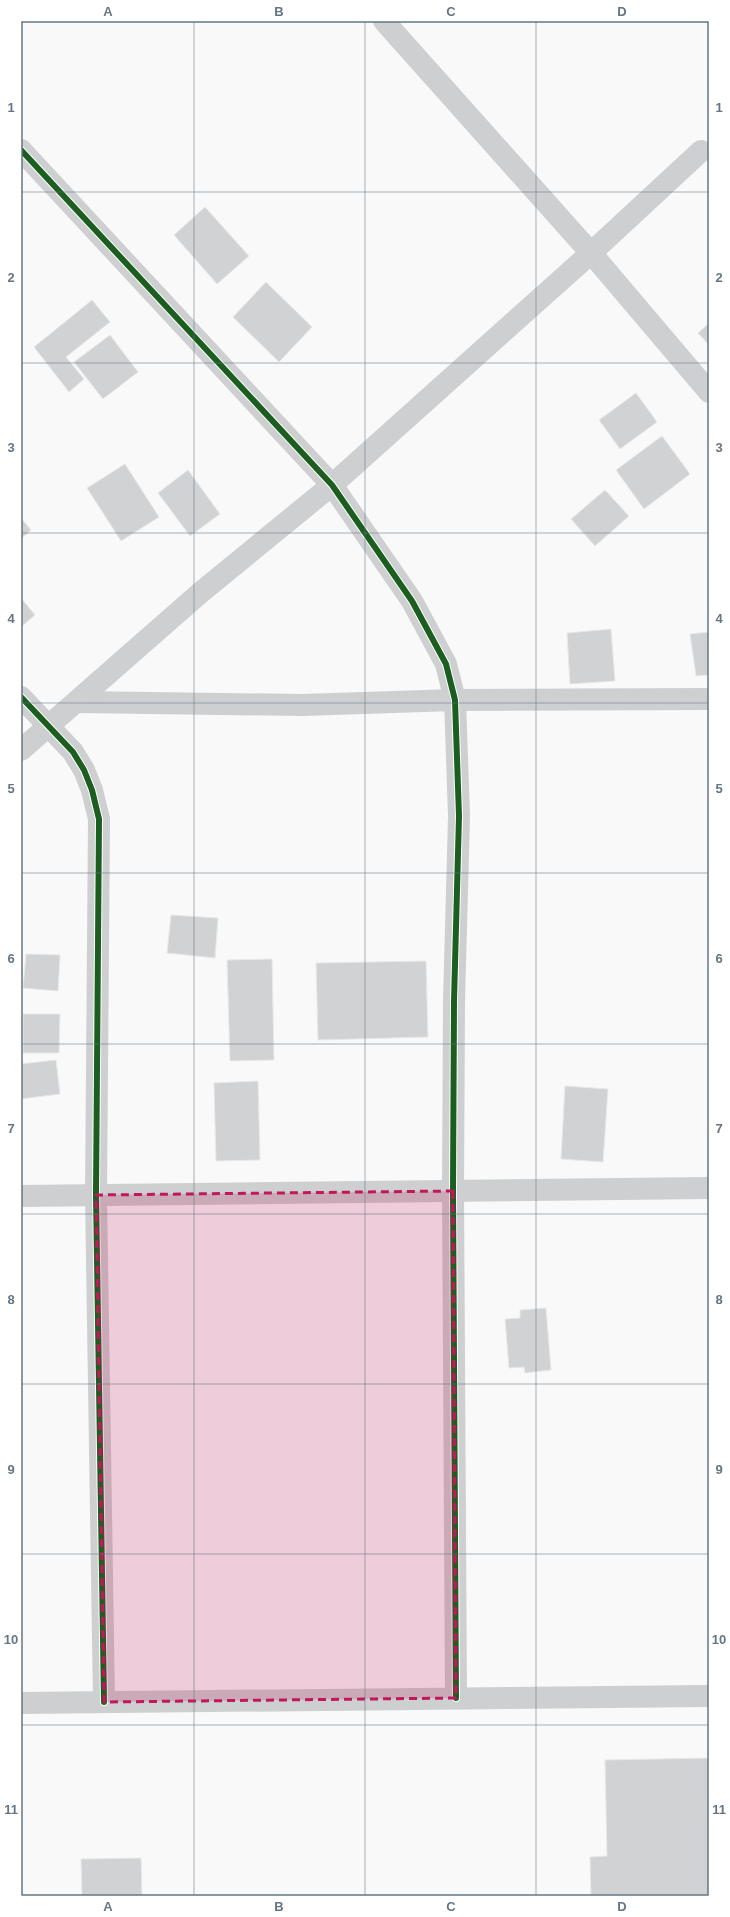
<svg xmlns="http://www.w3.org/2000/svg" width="730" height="1917" viewBox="0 0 730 1917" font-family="Helvetica,sans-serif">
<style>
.building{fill:#d0d2d3;stroke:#e8e8e8}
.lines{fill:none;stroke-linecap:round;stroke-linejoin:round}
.minor{stroke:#cecfd0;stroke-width:22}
.cycleway-casing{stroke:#fff;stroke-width:8}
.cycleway{stroke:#1b5e20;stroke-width:6}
.marked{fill:#c2185b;fill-opacity:0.2;stroke:#c2185b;stroke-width:3;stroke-dasharray:8 5;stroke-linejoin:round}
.grid{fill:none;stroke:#657683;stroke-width:1;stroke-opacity:0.55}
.neatline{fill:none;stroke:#657683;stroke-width:1.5}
.grid-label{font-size:13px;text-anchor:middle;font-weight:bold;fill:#657683}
</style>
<rect width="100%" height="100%" fill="#f9f9f9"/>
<g class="building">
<path d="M205,207l44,49 -32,28 -43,-49z"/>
<path d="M266,282l46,45 -33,35 -46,-45z"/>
<path d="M92,300l18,22 -44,35 18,22 -15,13 -35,-45z"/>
<path d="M709,323v22l-11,-12z"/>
<path d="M110,335l28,37 -35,27 -29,-37z"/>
<path d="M636,393l21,29 -37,27 -21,-29z"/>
<path d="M662,436l28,38 -46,35 -28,-39z"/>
<path d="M125,464l34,53 -38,24 -34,-53z"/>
<path d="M188,470l32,44 -30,22 -32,-43z"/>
<path d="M605,490l24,26 -34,30 -24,-27z"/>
<path d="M21,518l10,12 -10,9z"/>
<path d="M21,598l14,17 -14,12z"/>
<path d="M611,629l4,52 -45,3 -3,-51z"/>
<path d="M709,632v43l-13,1 -6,-42z"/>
<path d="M171,915l47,3 -3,40 -48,-5z"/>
<path d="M26,954l34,1 -2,36 -35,-3z"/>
<path d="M272,959l2,101 -44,1 -3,-101z"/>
<path d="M426,961l2,76 -110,3 -2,-77z"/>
<path d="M23,1014h37l-1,39h-36z"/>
<path d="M56,1060l4,34 -39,5v-35z"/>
<path d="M258,1081l2,79 -44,1 -2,-78z"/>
<path d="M565,1086l43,3 -5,73 -42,-3z"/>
<path d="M546,1308l5,62 -26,3 -1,-6 -15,1 -4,-49 15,-1v-8z"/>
<path d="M709,1758v138h-118l-1,-39 17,-1 -2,-96z"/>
<path d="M141,1858l1,38h-60l-1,-37z"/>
</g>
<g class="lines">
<g class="minor">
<path d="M384,21l207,232 118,139"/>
<path d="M21,150l311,335 80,116 34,63 9,36 4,116 -5,185 -1,190 3,507"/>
<path d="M21,697l52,55 11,18 8,20 7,29 -3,376 8,507"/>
<path d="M77,702l225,3 153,-5 254,-1"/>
<path d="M21,750l179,-157 132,-108 259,-232 110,-102"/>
<path d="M21,1196l688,-8"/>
<path d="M21,1703l688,-7"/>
</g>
<defs>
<g id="cycleway">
<path d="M21,150l311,335 80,116 34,63 9,36 4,116 -5,185 -1,190 3,507"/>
<path d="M21,697l52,55 11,18 8,20 7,29 -3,376 8,507"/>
</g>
</defs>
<use href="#cycleway" class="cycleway-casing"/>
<use href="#cycleway" class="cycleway"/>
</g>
<path class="marked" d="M453,1191l3,507 -352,4 -8,-507z"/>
<path class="grid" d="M194,21v1875M365,21v1875M536,21v1875M21,192h688M21,363h688M21,533h688M21,703h688M21,873h688M21,1044h688M21,1214h688M21,1384h688M21,1554h688M21,1725h688"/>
<rect width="730" height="1917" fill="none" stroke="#ffffff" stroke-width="44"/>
<rect x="22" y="22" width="686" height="1873" class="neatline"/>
<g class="grid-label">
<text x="108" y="16">A</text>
<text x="279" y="16">B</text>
<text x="451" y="16">C</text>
<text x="622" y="16">D</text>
<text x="11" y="112">1</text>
<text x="719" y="112">1</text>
<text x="11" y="282">2</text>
<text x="719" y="282">2</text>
<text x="11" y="452">3</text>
<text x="719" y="452">3</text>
<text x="11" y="623">4</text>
<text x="719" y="623">4</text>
<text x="11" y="793">5</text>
<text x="719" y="793">5</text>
<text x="11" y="963">6</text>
<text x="719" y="963">6</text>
<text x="11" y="1133">7</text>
<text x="719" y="1133">7</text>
<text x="11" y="1304">8</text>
<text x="719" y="1304">8</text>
<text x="11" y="1474">9</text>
<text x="719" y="1474">9</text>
<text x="11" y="1644">10</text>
<text x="719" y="1644">10</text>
<text x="11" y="1814">11</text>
<text x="719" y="1814">11</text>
<text x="108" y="1911">A</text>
<text x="279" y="1911">B</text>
<text x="451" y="1911">C</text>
<text x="622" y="1911">D</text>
</g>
</svg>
